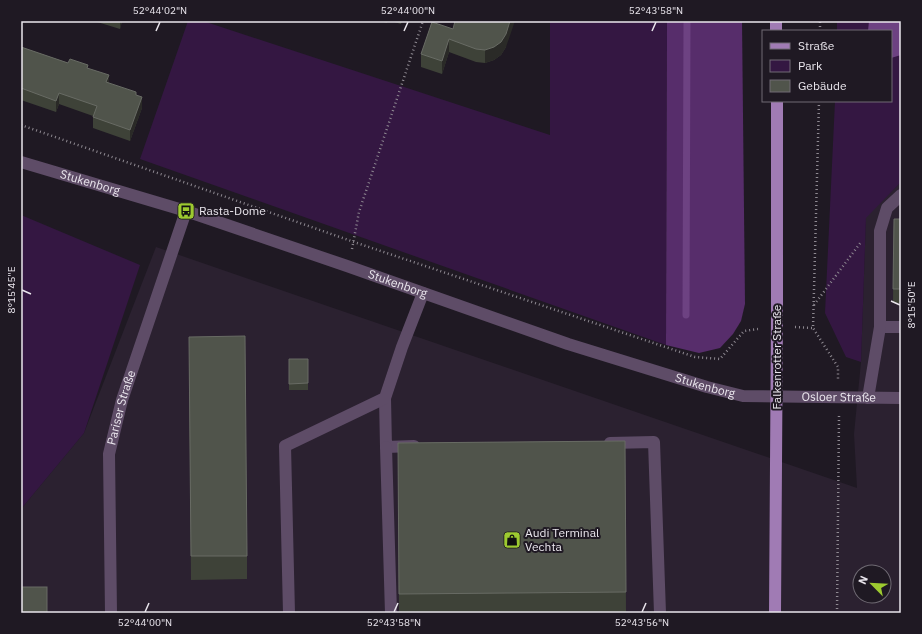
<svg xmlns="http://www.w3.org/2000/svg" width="922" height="634" viewBox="0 0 922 634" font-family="'IBM Plex Sans',sans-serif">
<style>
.built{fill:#2b2130;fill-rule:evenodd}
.green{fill:#341742}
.forest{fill:#572d6b}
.water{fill:#6d4282}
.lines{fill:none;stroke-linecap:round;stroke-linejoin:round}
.stream{stroke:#6d4282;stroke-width:7}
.path{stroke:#8f8a92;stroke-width:2.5;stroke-dasharray:1 3;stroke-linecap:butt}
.minor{stroke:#5e4c67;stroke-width:12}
.major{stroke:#a07bb4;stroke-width:12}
.wall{fill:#3e4238}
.shaded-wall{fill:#2a2a27}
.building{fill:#50544b;stroke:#686b64}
.ticks{fill:none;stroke:#eae6ed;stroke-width:1.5}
.labels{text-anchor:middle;stroke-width:4;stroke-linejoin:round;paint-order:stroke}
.street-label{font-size:12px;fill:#eae6ed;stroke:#1f1923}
.poi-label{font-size:12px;fill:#eae6ed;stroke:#1f1923;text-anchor:start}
.neatline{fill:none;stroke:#eae6ed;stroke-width:1.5}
.ticks-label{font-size:10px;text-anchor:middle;fill:#eae6ed}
</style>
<rect width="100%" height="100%" fill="#1f1923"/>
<path class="built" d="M901,182v431h-880v-104l63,-76 72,-186 701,241 -3,-54 7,-72 5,-145zM860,572h24v24h-24z"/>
<g class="green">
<path d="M188,21h15l347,114v-114h117l-1,324 -526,-186z"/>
<path d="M837,21h64v161l-35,36 -5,144 -15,-5 -21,-44 10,-212h56v-70h-54z"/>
<path d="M21,215l119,50 -56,168 -63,76z"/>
</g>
<path class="forest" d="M667,21h75l3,283 -4,17 -8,13 -13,14 -21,5 -33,-8z"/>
<path class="water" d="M869,21h32v34l-10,3v-27h-23z"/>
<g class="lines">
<path class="stream" d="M686,315l1,-294"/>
<g class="path">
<path d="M820,31v-10"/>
<path d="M819,101l-6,227 25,39v12"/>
<path d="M21,125l333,117 341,115 25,2 24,-28 14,-2"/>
<path d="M352,249l7,-37 64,-191"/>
<path d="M814,305l47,-63"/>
<path d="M795,327l18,1"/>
<path d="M837,613l2,-197"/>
</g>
<g class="minor">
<path id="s1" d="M21,162l165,49 161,55 221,78 139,43 36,9 158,2"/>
<path d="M880,327h21"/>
<path d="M385,398l1,49 28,-1"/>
<path d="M868,398l12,-71v-96l7,-23 14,-13"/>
<path d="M610,443l44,-1 6,171"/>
<path d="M386,447l5,166"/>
<path id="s2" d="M111,613l-2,-159 13,-54 64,-189"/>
<path d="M289,613l-4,-167 100,-48 17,-51 21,-54"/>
</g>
<g class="major">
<path d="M776,21v10"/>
<path d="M775,613l2,-298v-214"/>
</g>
</g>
<g class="wall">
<path d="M94,21h28l-2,8z"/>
<path d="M380,21h7v2z"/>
<path d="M391,21h11l-1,3z"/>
<path d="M432,22l74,25 -5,8 -7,5 -9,3 -9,-1 -27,-10 -7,22 -21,-7v-13z"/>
<path d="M21,47l47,16 20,5 21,15 33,25 -12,33 -37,-13v-12l-34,-12 -3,8 -35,-12z"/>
<path d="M894,219h7v84h-8z"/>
<rect x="289" y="359" width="19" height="31"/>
<path d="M189,360l58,196v23l-56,1z"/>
<path d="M625,441l1,172h-227l-1,-170z"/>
</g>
<g class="shaded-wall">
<path d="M120,21h2l-2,8z"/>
<path d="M510,21h5l-9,26 -5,8 -7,5 -9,3v-13z"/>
<path d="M449,39v13l-7,22v-13z"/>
<path d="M109,75v12l-3,-5z"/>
<path d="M59,93v11l-3,8v-11z"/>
<path d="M142,97v11l-12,33v-11z"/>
</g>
<g class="building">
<path d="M455,21h55l-4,13 -5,8 -7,5 -9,3 -9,-1 -27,-10 -7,22 -21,-7 11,-32 21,7z"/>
<path d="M21,47l47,16 2,-4 18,6 -1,3 22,7 -3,7 30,10v3l6,2 -12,33 -37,-13 4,-11 -38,-13 -3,8 -35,-13z"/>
<path d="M894,219h7v70h-8z"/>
<path d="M245,336l2,220h-56l-2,-219z"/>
<path d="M289,359h19v24l-19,1z"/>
<path d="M625,441l1,151 -227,2 -1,-151z"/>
<rect x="21" y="587" width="26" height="26"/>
</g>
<path class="ticks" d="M156,31l4,-9M404,31l4,-9M652,31l4,-9M22,290l9,4M891,301l9,4M145,612l4,-9M394,612l4,-9M642,612l4,-9"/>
<defs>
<symbol id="bus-square" viewBox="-11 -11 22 22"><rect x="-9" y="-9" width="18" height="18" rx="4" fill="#9dca30" stroke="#1f1923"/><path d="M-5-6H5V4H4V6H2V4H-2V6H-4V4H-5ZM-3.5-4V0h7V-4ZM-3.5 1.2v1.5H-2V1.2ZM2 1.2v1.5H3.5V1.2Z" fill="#111"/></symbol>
<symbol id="shop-square" viewBox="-11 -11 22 22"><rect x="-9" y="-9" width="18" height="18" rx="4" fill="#9dca30" stroke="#1f1923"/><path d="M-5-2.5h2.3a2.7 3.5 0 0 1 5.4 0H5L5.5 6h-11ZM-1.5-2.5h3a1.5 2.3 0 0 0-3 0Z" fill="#111"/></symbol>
</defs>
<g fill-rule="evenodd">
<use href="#bus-square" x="176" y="201" width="20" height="20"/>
<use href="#shop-square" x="502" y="530" width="20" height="20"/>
</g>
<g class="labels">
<g class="street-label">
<text dy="4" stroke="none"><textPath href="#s1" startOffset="72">Stukenborg</textPath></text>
<text dy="4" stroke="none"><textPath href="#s1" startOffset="396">Stukenborg</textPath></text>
<text transform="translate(777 357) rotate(-90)" y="4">Falkenrotter Straße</text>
<text dy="4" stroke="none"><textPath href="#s1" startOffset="720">Stukenborg</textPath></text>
<text dy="4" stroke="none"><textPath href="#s1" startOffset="855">Osloer Straße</textPath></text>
<text dy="4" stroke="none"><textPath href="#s2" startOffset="207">Pariser Straße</textPath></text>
</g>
<g class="poi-label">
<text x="199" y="215">Rasta-Dome</text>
<text x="525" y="537">Audi Terminal<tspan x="525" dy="14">Vechta</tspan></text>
</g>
</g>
<rect width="922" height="634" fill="none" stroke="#1f1923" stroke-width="44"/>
<rect x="762" y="30" width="130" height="72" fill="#1f1923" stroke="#706b74"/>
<rect x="770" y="43" width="20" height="6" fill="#a07bb4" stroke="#706b74"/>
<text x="798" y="50" font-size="12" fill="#eae6ed">Straße</text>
<rect x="770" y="60" width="20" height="12" fill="#341742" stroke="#706b74"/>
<text x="798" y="70" font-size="12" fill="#eae6ed">Park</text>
<rect x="770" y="80" width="20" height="12" fill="#50544b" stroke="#706b74"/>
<text x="798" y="90" font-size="12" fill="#eae6ed">Gebäude</text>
<g transform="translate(872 584) rotate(294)"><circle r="19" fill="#1f1923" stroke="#706b74"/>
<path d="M0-3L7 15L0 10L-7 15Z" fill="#9dca30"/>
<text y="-6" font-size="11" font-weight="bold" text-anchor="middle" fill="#eae6ed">N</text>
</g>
<rect x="22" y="22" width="878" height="590" class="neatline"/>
<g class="ticks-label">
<text x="160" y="14">52°44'02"N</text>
<text x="408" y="14">52°44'00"N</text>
<text x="656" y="14">52°43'58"N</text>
<text transform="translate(11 290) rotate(-90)" y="4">8°15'45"E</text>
<text transform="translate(911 305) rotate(-90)" y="4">8°15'50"E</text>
<text x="145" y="626">52°44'00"N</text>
<text x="394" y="626">52°43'58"N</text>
<text x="642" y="626">52°43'56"N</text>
</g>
</svg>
